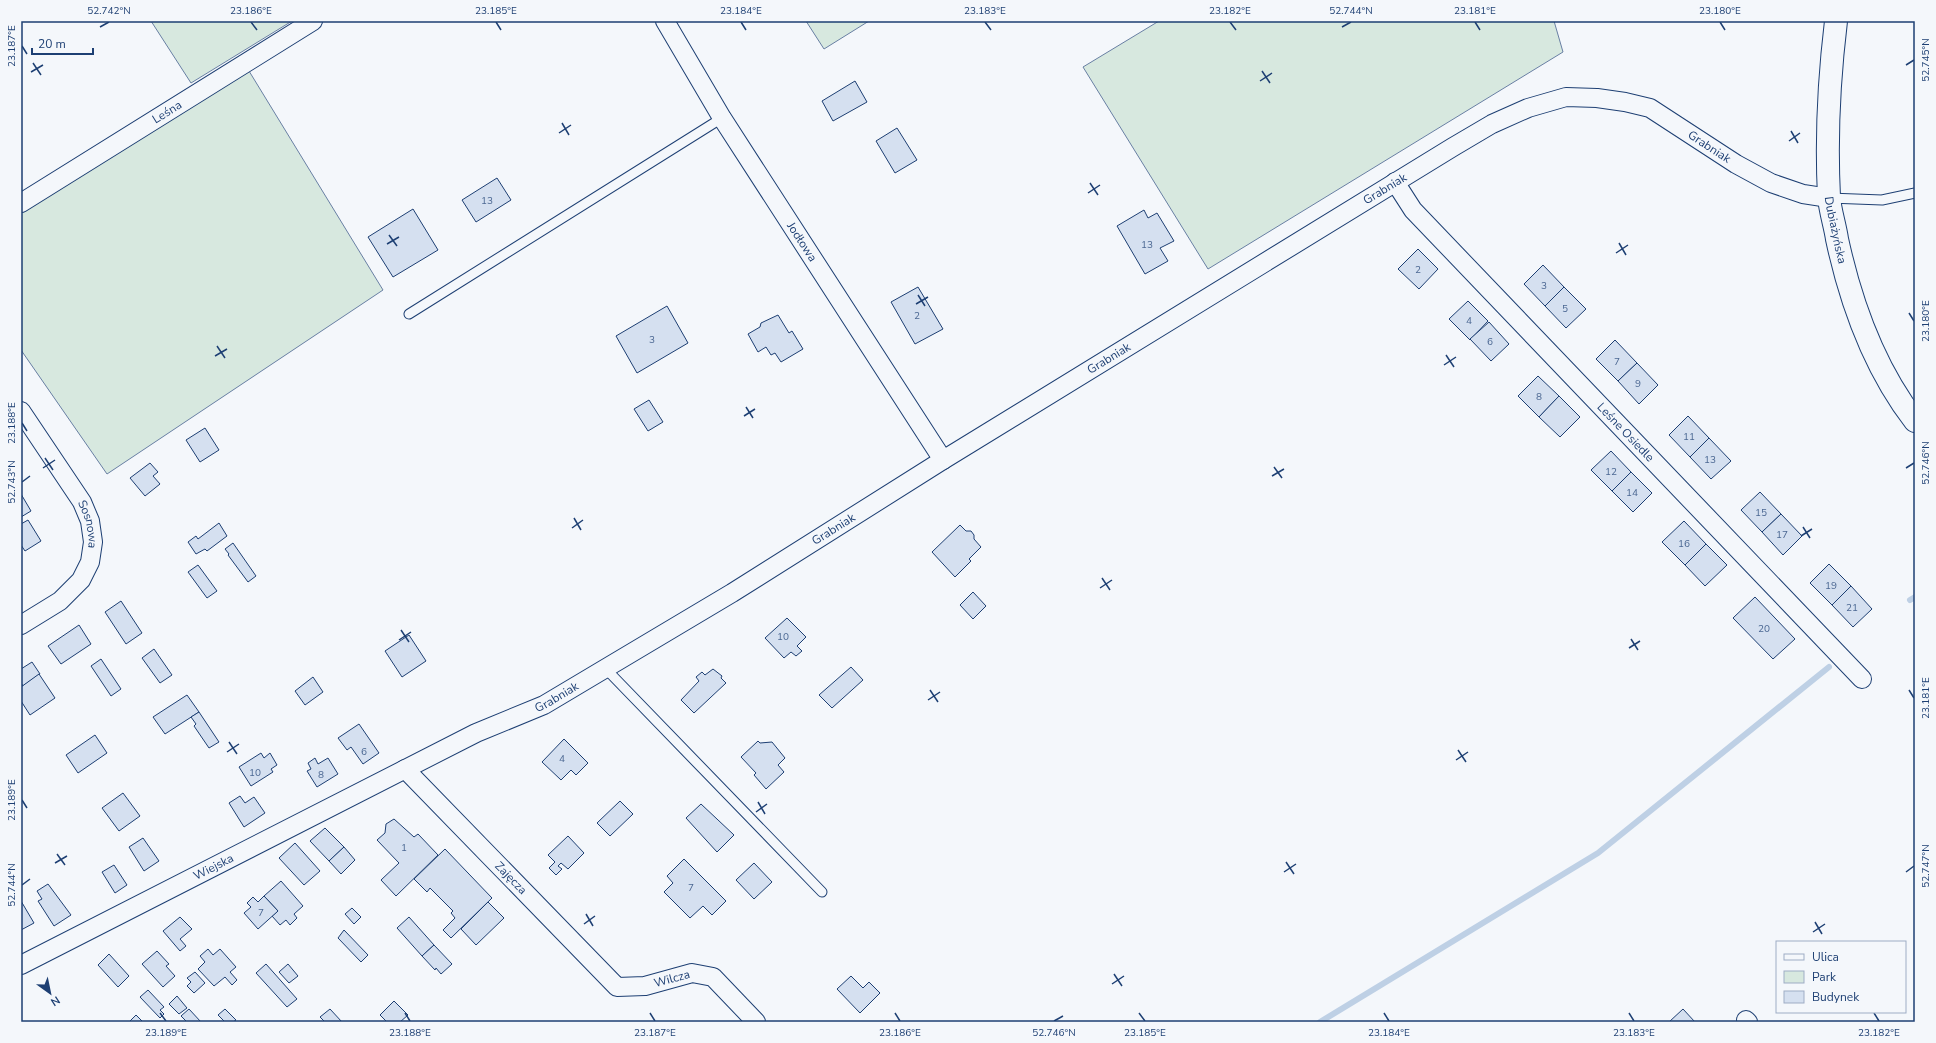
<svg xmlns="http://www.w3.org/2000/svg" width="1936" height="1043" viewBox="0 0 1936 1043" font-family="'Nunito Sans',sans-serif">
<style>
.green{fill:#d7e8df;stroke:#687fa3}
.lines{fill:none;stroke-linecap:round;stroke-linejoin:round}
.stream{stroke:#bed0e5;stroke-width:6}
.building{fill:#d5e0f0;stroke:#1d3f73}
.service-casing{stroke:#1d3f73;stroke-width:11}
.minor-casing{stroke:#1d3f73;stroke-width:20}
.tertiary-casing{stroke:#1d3f73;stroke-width:24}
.service{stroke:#f4f7fb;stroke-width:9}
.minor{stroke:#f4f7fb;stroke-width:18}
.tertiary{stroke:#f4f7fb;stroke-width:22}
.ticks{fill:none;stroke:#1d3f73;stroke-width:1.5}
.labels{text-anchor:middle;stroke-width:3;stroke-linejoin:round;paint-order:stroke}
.number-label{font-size:10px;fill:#4b6792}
.street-label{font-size:12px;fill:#1d3f73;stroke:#f4f7fb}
.neatline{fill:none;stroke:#1d3f73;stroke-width:1.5}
.ticks-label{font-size:10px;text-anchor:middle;fill:#1d3f73}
</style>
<rect width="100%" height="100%" fill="#f4f7fb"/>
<g class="green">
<path d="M151,21h141l-101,62z"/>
<path d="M806,21h63l-45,28z"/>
<path d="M1159,21h395l9,31 -355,217 -125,-202z"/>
<path d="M249,71l134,219 -276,184 -86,-124v-137z"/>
</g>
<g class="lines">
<g class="stream">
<path d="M1910,600l5,-3"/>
<path d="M1320,1022l278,-169 231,-186"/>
</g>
</g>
<g class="building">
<path d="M855,81l12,21 -34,19 -11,-20z"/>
<path d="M897,128l20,32 -22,13 -19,-32z"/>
<path d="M497,178l14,22 -35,22 -14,-22z"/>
<path d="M413,209l25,41 -45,27 -25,-40z"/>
<path d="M1144,210l4,8 9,-5 17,28 -14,7 8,13 -23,13 -28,-48z"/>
<path d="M1418,249l20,20 -19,20 -21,-20z"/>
<path d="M1543,265l21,22 -19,19 -21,-22z"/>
<path d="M918,287l25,42 -28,15 -24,-42z"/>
<path d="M1564,287l22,22 -20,19 -21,-22z"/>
<path d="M1468,301l20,20 -18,19 -21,-21z"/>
<path d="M667,306l21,37 -51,30 -21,-37z"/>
<path d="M778,315l11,18 3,-2 11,18 -22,13 -6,-9 -4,2 -5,-8 -8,5 -10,-18 12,-7 1,-4z"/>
<path d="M1489,322l20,22 -18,17 -21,-22z"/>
<path d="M1615,340l22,23 -19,18 -22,-22z"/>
<path d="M1637,363l21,22 -19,19 -21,-23z"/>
<path d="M1538,376l21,20 -20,21 -21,-21z"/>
<path d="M1559,396l21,21 -20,20 -21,-20z"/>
<path d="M649,400l14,22 -15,9 -14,-22z"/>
<path d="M1688,416l21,22 -19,19 -21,-22z"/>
<path d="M205,428l14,22 -19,12 -14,-22z"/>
<path d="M1709,438l22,23 -20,18 -21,-22z"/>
<path d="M1611,451l20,21 -19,19 -21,-21z"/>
<path d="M150,463l8,9 -5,4 7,8 -15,12 -15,-18z"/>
<path d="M1631,472l21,21 -19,19 -21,-21z"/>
<path d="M1760,492l21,22 -19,18 -21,-22z"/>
<path d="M21,494l10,17 -10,6z"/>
<path d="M1781,514l21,22 -19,19 -21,-23z"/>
<path d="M28,520l13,21 -16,10 -4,-6v-21z"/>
<path d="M1684,521l22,23 -21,21 -23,-23z"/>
<path d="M219,523l8,13 -20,15 -2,-2 -9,5 -8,-12 8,-6 2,3z"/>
<path d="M960,525l6,6h5l3,4v4l7,8 -12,12 2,2 -16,16 -23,-25z"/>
<path d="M233,543l23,33 -8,6 -20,-27 1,-1 -4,-5z"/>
<path d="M1706,544l21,21 -22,21 -20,-21z"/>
<path d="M1829,564l22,22 -19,19 -22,-22z"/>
<path d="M198,565l19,26 -10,7 -19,-26z"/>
<path d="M1851,586l21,23 -19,18 -21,-22z"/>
<path d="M973,592l13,14 -13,13 -13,-14z"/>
<path d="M1755,597l40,42 -22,20 -40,-41z"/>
<path d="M121,601l21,32 -16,11 -21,-32z"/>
<path d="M787,618l19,19 -9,9 5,5 -6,5 -5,-4 -7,6 -19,-20z"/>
<path d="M79,625l12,19 -30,20 -13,-18z"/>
<path d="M409,635l17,26 -24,16 -17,-26z"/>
<path d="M154,649l18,26 -12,8 -18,-25z"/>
<path d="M101,659l20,30 -10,7 -20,-30z"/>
<path d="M32,662l8,12 -17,12 -2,-3v-14z"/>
<path d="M851,667l12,13 -31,28 -13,-13z"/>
<path d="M713,669l9,7 -1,2 5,5 -32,30 -13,-13 18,-19 -3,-4 6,-5 3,3z"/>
<path d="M39,674l16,24 -25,17 -9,-14v-14z"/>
<path d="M313,677l10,15 -18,13 -10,-14z"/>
<path d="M187,695l12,17 -34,22 -12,-17z"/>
<path d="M199,712l20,30 -10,6 -15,-22 2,-2 -5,-7z"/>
<path d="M359,724l20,29 -16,11 -12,-17 -4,3 -9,-12z"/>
<path d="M95,735l12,18 -29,20 -12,-18z"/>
<path d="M564,739l24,24 -12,12 -5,-5 -10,10 -19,-18z"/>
<path d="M758,741l2,2 12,-1 13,16 -7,7 6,7 -18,17 -12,-14 2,-2 -15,-16z"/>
<path d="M261,753l3,5 6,-5 7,12 -6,4 2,3 -22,14 -12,-19z"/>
<path d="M315,758l3,6 10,-6 10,16 -21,13 -10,-16 4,-2 -3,-6z"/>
<path d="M123,793l17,23 -21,15 -17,-23z"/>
<path d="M240,796l5,7 9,-6 11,16 -21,14 -15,-24z"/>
<path d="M620,801l13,13 -23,22 -13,-13z"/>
<path d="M701,804l33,31 -17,17 -31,-34z"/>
<path d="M394,819l20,18 4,-3 20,21 -42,41 -15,-16 18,-17 -22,-23 8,-7 1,-9z"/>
<path d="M325,828l19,19 -15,14 -19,-20z"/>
<path d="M568,836l16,17 -16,16 -7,-6 -3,3 4,3 -6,6 -7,-7 6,-6 -7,-7z"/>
<path d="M143,838l16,23 -15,10 -15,-24z"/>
<path d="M295,843l25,28 -16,14 -25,-27z"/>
<path d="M344,847l11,13 -14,14 -12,-13z"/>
<path d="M445,849l47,49 -41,40 -8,-8 12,-12 -4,-5 2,-2 -23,-23 -3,4 -13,-13z"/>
<path d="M684,859l42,42 -14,14 -9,-9 -13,12 -26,-26 9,-9 -6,-7z"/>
<path d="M754,863l18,19 -18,17 -18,-19z"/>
<path d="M114,865l13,20 -12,8 -13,-21z"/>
<path d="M281,881l22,25 -9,8 3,4 -7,7 -4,-5 -6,5 -8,-9 6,-5 -14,-15z"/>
<path d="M48,884l23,31 -17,11 -16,-25 4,-2 -5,-8z"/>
<path d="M264,896l14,15 -20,18 -14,-16 7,-6 -4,-4 6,-6 5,5z"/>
<path d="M21,901l13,22 -13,7z"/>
<path d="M488,902l16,16 -28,27 -15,-16z"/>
<path d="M352,908l9,9 -7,7 -9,-10z"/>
<path d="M180,917l12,12 -12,10 6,7 -6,5 -17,-20z"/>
<path d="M409,917l25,28 -12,11 -25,-28z"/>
<path d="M344,930l24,25 -7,7 -23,-24z"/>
<path d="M434,945l18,19 -11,10 -5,-6 -1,2 -13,-14z"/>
<path d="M208,949l5,6 7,-6 16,18 -6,5 7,8 -5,5 -7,-8 -11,9 -16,-17 7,-7 -5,-6z"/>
<path d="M157,951l12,13 -3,2 9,10 -12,11 -21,-23z"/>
<path d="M109,954l20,22 -11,11 -20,-22z"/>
<path d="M266,964l31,35 -10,8 -31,-34z"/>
<path d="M288,964l10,12 -9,7 -10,-11z"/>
<path d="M195,972l10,11 -11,10 -7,-7 4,-4 -4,-4z"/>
<path d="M851,976l12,12 6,-6 11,11 -20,20 -23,-24z"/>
<path d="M148,990l16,17 -4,3 4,4 -4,4 -20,-21z"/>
<path d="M177,996l10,12 -8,6 -10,-10z"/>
<path d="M394,1001l14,14 -8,7h-13l-7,-7z"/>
<path d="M189,1009l12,13h-14l-6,-6z"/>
<path d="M225,1009l11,11 -3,2h-8l-7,-7z"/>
<path d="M330,1009l12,13h-17l-5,-5z"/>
<path d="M1683,1009l12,13h-26z"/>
<path d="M136,1015l7,7h-14z"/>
</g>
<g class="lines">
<defs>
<g id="service">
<path d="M1829,198l53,2 33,-7"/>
<path d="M409,314l313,-196"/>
<path d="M605,668l217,224"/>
</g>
<g id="minor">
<path id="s1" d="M665,21l57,97 221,342"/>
<path id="s2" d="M1395,182l18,28 449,469"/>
<path id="s3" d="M21,203l292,-182"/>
<path id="s4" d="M21,411l61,91 8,19 3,21 -3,20 -9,18 -21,21 -39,24"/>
<path id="s5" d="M405,769l212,218 28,-1 47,-13 21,4 43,45"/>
<path id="s6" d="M21,965l455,-232 68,-28 188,-112 211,-133 510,-313 39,-23 36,-16 38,-11 31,1 28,4 25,6 86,56 35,19 32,11 26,4"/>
<path d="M1746,1020l2,2"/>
</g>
<g id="tertiary">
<path id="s7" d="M1836,21c-7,58 -10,117 -7,176 1,14 6,28 8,42 14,65 37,129 78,182"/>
</g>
</defs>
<use href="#service" class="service-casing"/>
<use href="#minor" class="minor-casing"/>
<use href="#tertiary" class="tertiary-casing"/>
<use href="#service" class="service"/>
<use href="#minor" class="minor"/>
<use href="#tertiary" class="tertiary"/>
</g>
<path class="ticks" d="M251,22l6,8M496,22l5,8M741,22l5,8M985,22l6,8M1230,22l6,8M1475,22l5,8M1720,22l5,8M100,27l9,-5M1342,27l9,-5M22,46l5,8M33,63l8,12M1906,65l8,-5M1262,71l8,12M31,72l12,-7M1260,81l12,-8M562,123l7,12M1791,131l7,12M559,133l12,-8M1789,141l11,-8M1090,183l8,12M1088,193l12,-8M389,235l8,11M1619,243l7,12M387,244l12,-7M1616,253l12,-8M918,295l7,11M916,304l12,-7M1909,313l5,8M217,346l8,12M1446,355l8,12M215,356l12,-7M1444,365l12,-8M746,407l7,11M744,416l11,-7M22,423l5,8M45,458l8,12M1274,467l8,11M43,468l12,-8M1906,468l8,-5M1272,476l12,-7M22,482l8,-6M574,518l7,12M1803,527l7,11M572,528l11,-8M1801,536l11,-7M1102,578l8,12M1100,588l12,-8M401,630l8,12M1631,639l7,11M399,640l12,-8M1629,648l11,-7M930,690l8,12M1909,690l5,8M928,700l12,-8M229,742l8,12M1458,750l8,12M227,752l12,-8M1456,760l12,-8M22,800l5,8M758,802l7,12M756,812l11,-8M57,854l8,11M1286,862l8,12M55,863l12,-7M1284,872l12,-8M1906,872l8,-6M22,885l8,-6M586,914l7,12M1815,922l7,12M584,924l11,-8M1813,932l12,-8M1114,974l8,12M1112,984l12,-8M160,1013l6,8M405,1013l5,8M650,1013l5,8M895,1013l5,8M1139,1013l6,8M1384,1013l5,8M1629,1013l5,8M1874,1013l5,8M1054,1021l9,-5"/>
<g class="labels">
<g class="number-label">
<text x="487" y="204">13</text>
<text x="1147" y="248">13</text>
<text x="1418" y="273">2</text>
<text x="1544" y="289">3</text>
<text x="1565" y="312">5</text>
<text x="917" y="319">2</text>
<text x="1469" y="324">4</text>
<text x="652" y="343">3</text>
<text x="1490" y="345">6</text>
<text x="1617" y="365">7</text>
<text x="1638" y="387">9</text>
<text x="1539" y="400">8</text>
<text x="1689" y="440">11</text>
<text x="1710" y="463">13</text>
<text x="1611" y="475">12</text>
<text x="1632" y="496">14</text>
<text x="1761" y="516">15</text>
<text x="1782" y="538">17</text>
<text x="1684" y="547">16</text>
<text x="1831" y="589">19</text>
<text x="1852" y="611">21</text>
<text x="1764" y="632">20</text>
<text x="783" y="640">10</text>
<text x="364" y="755">6</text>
<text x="562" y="762">4</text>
<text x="255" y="776">10</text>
<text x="321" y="778">8</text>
<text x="404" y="851">1</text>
<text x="691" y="891">7</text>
<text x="261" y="916">7</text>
</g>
<g class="street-label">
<text dy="4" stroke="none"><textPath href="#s3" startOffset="172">Leśna</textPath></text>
<text dy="4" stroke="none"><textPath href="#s6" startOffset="1931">Grabniak</textPath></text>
<text dy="4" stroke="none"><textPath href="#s6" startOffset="1571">Grabniak</textPath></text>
<text dy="4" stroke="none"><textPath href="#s7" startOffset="210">Dubiażyńska</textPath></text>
<text dy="4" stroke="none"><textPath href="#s1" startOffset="260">Jodłowa</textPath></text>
<text dy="4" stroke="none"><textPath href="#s6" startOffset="1247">Grabniak</textPath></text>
<text dy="4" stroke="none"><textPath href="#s2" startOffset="341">Leśne Osiedle</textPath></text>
<text dy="4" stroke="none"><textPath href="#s4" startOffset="133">Sosnowa</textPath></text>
<text dy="4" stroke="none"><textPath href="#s6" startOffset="923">Grabniak</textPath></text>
<text dy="4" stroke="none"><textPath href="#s6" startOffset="599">Grabniak</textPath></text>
<text dy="4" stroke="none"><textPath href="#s6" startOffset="216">Wiejska</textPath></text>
<text dy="4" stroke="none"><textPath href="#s5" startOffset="152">Zajęcza</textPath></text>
<text dy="4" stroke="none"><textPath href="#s5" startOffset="360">Wilcza</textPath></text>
</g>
</g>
<rect width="1936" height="1043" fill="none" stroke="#f4f7fb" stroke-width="44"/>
<rect x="1776" y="941" width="130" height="72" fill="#f4f7fb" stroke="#9eadc5"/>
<rect x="1784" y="954" width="20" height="6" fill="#f4f7fb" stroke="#9eadc5"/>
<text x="1812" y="961" font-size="12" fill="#1d3f73">Ulica</text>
<rect x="1784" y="971" width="20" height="12" fill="#d7e8df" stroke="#9eadc5"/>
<text x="1812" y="981" font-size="12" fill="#1d3f73">Park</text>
<rect x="1784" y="991" width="20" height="12" fill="#d5e0f0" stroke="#9eadc5"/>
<text x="1812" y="1001" font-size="12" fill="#1d3f73">Budynek</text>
<g transform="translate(50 993) rotate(147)" stroke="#f4f7fb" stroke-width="3" paint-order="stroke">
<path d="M0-3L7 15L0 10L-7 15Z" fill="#1d3f73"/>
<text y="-6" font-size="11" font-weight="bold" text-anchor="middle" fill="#1d3f73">N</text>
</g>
<path d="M32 48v6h61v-6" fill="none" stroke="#1d3f73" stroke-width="2"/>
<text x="38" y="48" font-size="12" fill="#1d3f73" stroke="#f4f7fb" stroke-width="3" paint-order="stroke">20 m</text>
<rect x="22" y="22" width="1892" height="999" class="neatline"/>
<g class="ticks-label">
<text x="109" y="14">52.742°N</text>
<text x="251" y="14">23.186°E</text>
<text x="496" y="14">23.185°E</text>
<text x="741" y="14">23.184°E</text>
<text x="985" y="14">23.183°E</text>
<text x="1230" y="14">23.182°E</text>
<text x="1351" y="14">52.744°N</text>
<text x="1475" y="14">23.181°E</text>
<text x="1720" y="14">23.180°E</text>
<text transform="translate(11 46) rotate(-90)" y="4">23.187°E</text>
<text transform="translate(1925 60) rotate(-90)" y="4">52.745°N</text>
<text transform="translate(1925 321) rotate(-90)" y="4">23.180°E</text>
<text transform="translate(11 423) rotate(-90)" y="4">23.188°E</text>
<text transform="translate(1925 463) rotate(-90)" y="4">52.746°N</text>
<text transform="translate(11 482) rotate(-90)" y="4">52.743°N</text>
<text transform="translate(1925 698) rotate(-90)" y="4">23.181°E</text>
<text transform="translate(11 800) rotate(-90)" y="4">23.189°E</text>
<text transform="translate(1925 866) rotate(-90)" y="4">52.747°N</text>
<text transform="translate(11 885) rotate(-90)" y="4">52.744°N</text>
<text x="166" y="1036">23.189°E</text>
<text x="410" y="1036">23.188°E</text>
<text x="655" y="1036">23.187°E</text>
<text x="900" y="1036">23.186°E</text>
<text x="1054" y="1036">52.746°N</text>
<text x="1145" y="1036">23.185°E</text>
<text x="1389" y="1036">23.184°E</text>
<text x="1634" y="1036">23.183°E</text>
<text x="1879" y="1036">23.182°E</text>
</g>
</svg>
